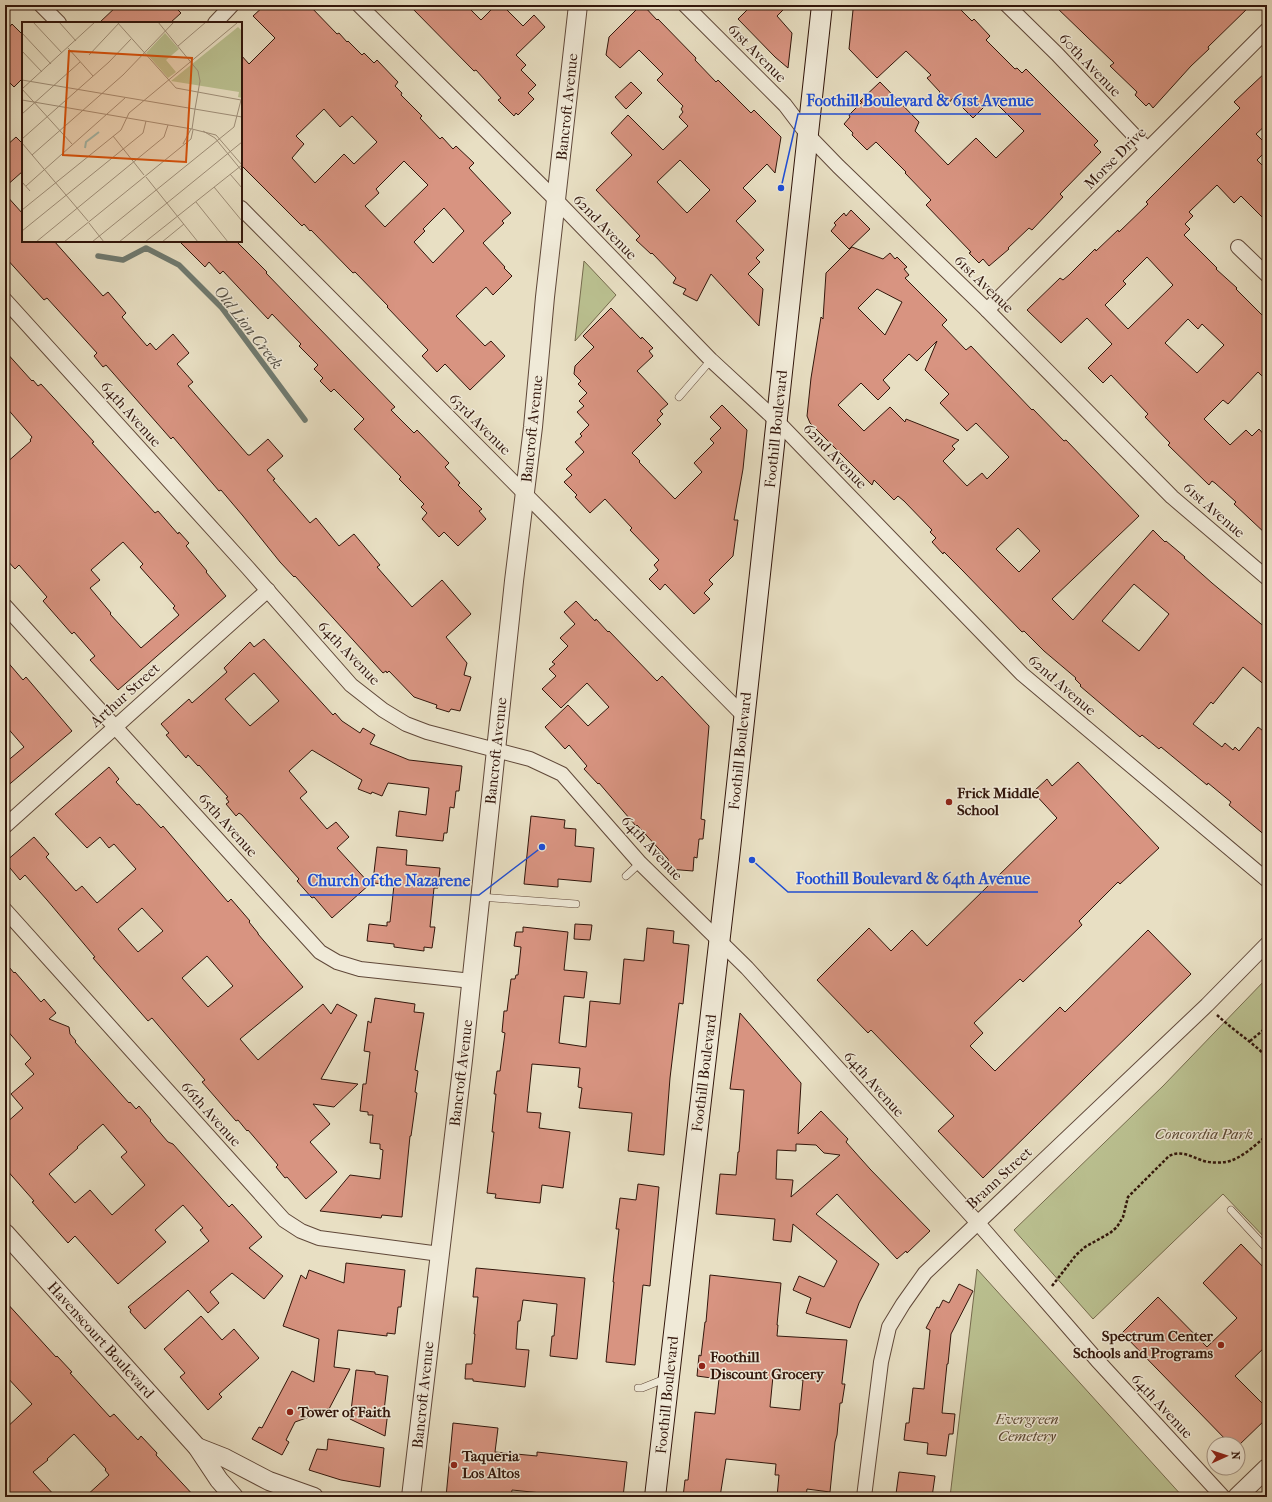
<svg xmlns="http://www.w3.org/2000/svg" width="1272" height="1502" viewBox="0 0 1272 1502" font-family="'IM FELL French Canon',serif">
<style>
.green{fill:#bac090;stroke:#766b4e}
.lines{fill:none;stroke-linecap:round;stroke-linejoin:round}
.stream{stroke:#6f7a70;stroke-width:5.5}
.building{fill:#d89481;stroke:#32160b;fill-rule:evenodd}
.service-casing{stroke:#604839;stroke-width:8}
.minor-casing{stroke:#604839;stroke-width:16}
.tertiary-casing{stroke:#604839;stroke-width:20}
.secondary-casing{stroke:#32160b;stroke-width:22}
.path{stroke:#32160b;stroke-width:2.5;stroke-dasharray:3 2;stroke-linecap:butt}
.service{stroke:#f0ead8;stroke-width:7}
.minor{stroke:#f0ead8;stroke-width:14}
.tertiary{stroke:#f0ead8;stroke-width:18}
.secondary{stroke:#f0ead8;stroke-width:20}
.poi-dot{fill:#8f2418;stroke:#f0ead8;stroke-width:1.5}
.labels{text-anchor:middle;stroke-width:3;stroke-linejoin:round;paint-order:stroke}
.street-label{font-size:15px;fill:#32160b;stroke:#f0ead8}
.poi-label{font-size:15px;font-weight:bold;fill:#32160b;stroke:#f0ead8;text-anchor:start}
.park-label{font-size:15px;font-style:italic;fill:#5b4933;stroke:#f0ead8}
.water-label{font-size:16px;font-style:italic;fill:#555046;stroke:#f0ead8}
.inset-river{fill:none;stroke:#97bdb3;stroke-width:2}
.inset-road{fill:none;stroke:#9f8f79;stroke-width:1}
.view{fill:#d6520c;fill-opacity:0.15;stroke:#d6520c;stroke-width:2}
.inset-edge{fill:none;stroke:#32160b;stroke-width:2}
.leader{fill:none;stroke:#1d4ed8;stroke-width:1.5}
.callout-dot{fill:#1d4ed8;stroke:#f0ead8;stroke-width:1.5}
.callout-label{font-size:16px;text-anchor:middle;font-weight:bold;fill:#1d4ed8;stroke:#f0ead8;stroke-width:3;stroke-linejoin:round;paint-order:stroke}
</style>
<rect width="100%" height="100%" fill="#e8dfc3"/>
<filter id="stains"><feTurbulence type="fractalNoise" baseFrequency=".005" numOctaves="4"/><feColorMatrix values="0 0 0 0 .2 0 0 0 0 .09 0 0 0 0 .02 0 0 0 .5 -.17"/></filter>
<radialGradient id="worn" r=".72"><stop offset=".6" stop-color="#630" stop-opacity="0"/><stop offset="1" stop-color="#630" stop-opacity=".3"/></radialGradient>
<g class="green">
<path d="M584,261l32,34 -41,46z"/>
<path d="M1267,978v262l-44,-46 -130,125 -79,-89 149,-144z"/>
<path d="M977,1269l206,228h-233z"/>
</g>
<g class="lines">
<path class="stream" d="M98,256l25,4 23,-12 33,17 43,43 83,112"/>
</g>
<g class="building">
<path d="M118,5h55l8,8 -11,10h-71z"/>
<path d="M265,5h44l28,29 2,-1 8,9 1,-1 14,14 2,-2 10,10 3,-3 21,22 -3,4 7,7 -1,2 21,21 -2,2 20,21 2,-2 11,12 3,-3 18,17 -5,5 42,45 -9,8 2,2 -21,20 22,24 -1,1 8,8 -19,19 -7,-8 -30,29 29,30 6,-5 14,15 -35,34 -25,-26 -8,8 -15,-16 6,-6 -41,-43 1,-1 -33,-34 -2,1 -42,-43 -1,1 -6,-7 -2,2 -61,-61v-110l8,9 26,-26 -22,-22zM324,109l16,18 12,-11 25,26 -23,22 -10,-10 -29,29 -23,-25 12,-14 -8,-8zM404,161l24,24 -43,42 -20,-21 14,-13 -3,-4zM444,208l20,23 -31,32 -19,-21 11,-11 -2,-2z"/>
<path d="M409,5h57l15,15 15,-15h6l21,21 11,-11 11,12 -29,28 10,10 -5,5 15,15 -8,8 6,6 -16,16 -2,-2 -2,3 -16,-16 3,-2 -25,-28 -2,1z"/>
<path d="M641,5h2l14,15 1,-1 38,39 -1,2 21,22 2,-2 33,33 3,-3 27,27 -6,36 -8,-9 -24,24 13,13 -20,20 28,29 -8,8 4,4 -12,12 15,15 -4,37 -48,-52 -14,27 -14,-7 3,-5 -13,-6 3,-5 -24,-25 -1,1 -15,-14 4,-4 -44,-46 36,-35 -21,-22 17,-18 35,35 25,-24 -9,-9 4,-5 -2,-3 2,-3 -26,-26 6,-6 -24,-24 -19,18 -14,-13 3,-18zM680,160l30,30 -23,23 -30,-31z"/>
<path d="M752,5h36l-11,11 15,17 -4,35 -13,-11 -37,-38z"/>
<path d="M858,5h98l16,16 2,-2 16,17 -4,4 29,29 2,-1 5,5 4,-4 72,72 -4,4 7,7 -41,42 3,3 -31,33 -3,-2 -21,20 1,1 -20,17 -6,-7 -4,4 -10,-10 2,-1 -45,-47 5,-5 -26,-27 1,-1 -30,-30 -9,8 -15,-15 1,-2 -9,-9 6,-7 -1,-2 13,-13 -2,-1 20,-19 39,40 -4,9 33,34 28,-27 20,20 28,-27 -32,-32 -19,19 -20,-20 -5,6 -10,-10 2,-2 -13,-14 4,-3 -25,-24 -29,27 -28,-29 4,-39z"/>
<path d="M1054,5h197l-43,42 1,2 -18,17 -38,42 -4,-5 -3,3 -11,-11 2,-3 -27,-26 4,-3z"/>
<path d="M12,24l11,11v43l-9,9 -9,-9v-46z"/>
<path d="M1267,71v53l-11,10 11,11v5l-10,10 10,10v52l-26,-26 -7,7 -17,-18 -28,27 4,4 -8,8 5,5 -6,6 33,33 -1,1 21,19 -1,1 31,31v61l-9,-9 -30,32 -5,-4 -19,19 26,26 16,-15 6,6 7,-7 8,9v97l-33,-31 2,-2 -21,-19 -3,-2 -3,4 -41,-40 2,-2 -25,-26 3,-3 -37,-39 -8,8 -15,-15 24,-24 -25,-26 -26,25 -34,-33 33,-32 3,2 6,-5 26,-26 1,2 22,-21 1,2 29,-28 -2,-2 94,-94 -6,-6zM1147,257l26,28 -45,44 -23,-24 21,-21 -3,-3zM1188,319l10,10 4,-5 22,21 -27,28 -32,-30z"/>
<path d="M631,82l11,11 -16,16 -11,-12z"/>
<path d="M16,137l7,7v27l-18,16v-40z"/>
<path d="M5,194l18,20v27h31l49,55 5,-4 18,21 -4,4 25,29 3,-3 6,7 17,-16 16,19 -12,11 16,18 -5,4 60,69h2l18,-16 15,17 -16,14 8,9 -2,1 37,43 6,-5 23,28 15,-12 26,31 -3,2 35,40 30,-27 29,34 -25,23 21,26 -3,12 7,2 -11,34 -9,-2 -2,3 -13,-4 1,-3 -23,-8 -25,-26 -2,2 -1,-2 -3,2 -88,-97 -1,1 -14,-15 -37,-46 -22,-26 -2,1 -46,-54 -2,2 -65,-74 -3,2 -9,-11 3,-3 -50,-55 -3,2 -39,-43z"/>
<path d="M851,210l19,19 -21,20 -18,-18 5,-6 -2,-2 10,-10 2,3z"/>
<path d="M179,241h57l31,31 -1,1 129,134 -4,3 23,23 3,-3 32,33 -4,4 15,16 -2,2 24,24 -3,2 7,8 -28,27 -14,-14 -5,5 -17,-18 5,-6 -6,-6 3,-3 -25,-25 2,-2 -47,-48 10,-10 -30,-30 -3,3 -11,-11 3,-3 -9,-9 4,-4 -19,-19 2,-2 -29,-30 -4,5 -45,-48 -3,3 -11,-12 -4,5z"/>
<path d="M852,247l31,12 7,-6 5,6 2,-2 10,10 -3,2 5,6 -4,3 42,42 -5,5 24,25 5,-4 61,64 1,-1 31,32 2,-1 73,76 -87,83 21,21 80,-90 12,12 1,-1 19,16 -1,1 28,25 55,46v58l-24,-20 -30,37 -2,-2 -18,22 29,23 3,-4 8,7 2,-3 4,4 19,-24 9,7v103l-38,-32 2,-3 -23,-19 -1,2 -46,-38 -2,2 -17,-14 -2,2 -60,-51 1,-1 -6,-6 1,-1 -32,-27 -20,-20 -2,1 -59,-61 -19,-19 -1,2 -11,-12 4,-4 -6,-6 2,-2 -28,-29 -6,-5 -4,4 -20,-20 -2,5 -62,-62 -3,-7 4,-38 10,-61 2,2 3,-46zM877,289l25,13 -17,33 -27,-27zM937,341l-12,29 24,24 -9,9 27,28 9,-8 33,34 -22,22 -5,-6 -15,13 -24,-25 12,-12 -3,-3 7,-6 -53,-21 -1,3 -15,-15 -26,24 -26,-26 23,-22 17,17 12,-12 -7,-8 26,-26 8,7zM1018,528l22,23 -21,21 -23,-23zM1134,584l35,30 -30,37 -37,-30z"/>
<path d="M611,308l30,31 1,-2 11,11 -4,3 4,5 -16,15 31,33 -8,7 3,3 -6,6 4,4 -29,29 8,8 -1,1 36,37 27,-27 -8,-9 20,-20 -4,-4 11,-11 -11,-11 12,-12 25,25 -4,39 -9,51h4l-5,36 -24,24 4,4 -9,9 6,6 -16,15 -29,-30 -5,6 -11,-11 9,-9 -4,-5 5,-5 -29,-30 2,-2 -27,-29 -15,14 -15,-16 2,-2 -13,-13 8,-7 -6,-6 18,-17 -9,-10 7,-6 -2,-2 9,-9 -12,-13 7,-6 -5,-5 8,-8 -9,-9 3,-3 -7,-7 1,-8 19,-19 -11,-11z"/>
<path d="M5,351l27,30 1,-1 5,6 3,-2 23,25 30,33 -2,1 63,70 3,-2 20,23 1,-2 10,11 -3,3 21,25 -1,1 20,24 -108,94 -28,-30 5,-4 -21,-24 -2,2 -29,-33 4,-4 -28,-32 -4,4 -10,-11v-94l26,-23 -1,-1 2,-3 -27,-31zM123,542l20,22 -3,3 35,39 -2,2 6,7 -38,33 -31,-34 1,-1 -21,-25 10,-8 -9,-10z"/>
<path d="M576,601l19,20 1,-2 12,13 1,-1 48,50 5,-5 47,50 -8,93 4,1 -2,19h-4l-2,19 -3,-1 -1,14 -25,-2v-10l-31,-34 -1,1 -37,-43 -1,1 -14,-15 3,-3 -18,-21 -4,4 -20,-22 23,-22 20,21 21,-19 -22,-24 -26,25 -19,-19 14,-13 -7,-7 6,-5 -3,-2 16,-16 -8,-8 15,-14 -11,-12z"/>
<path d="M264,639l69,76 2,-2 7,8 18,12 3,-5 12,7 -5,9 39,16 53,6 -3,25h-3l-2,17 -4,-1 -3,26h-3l-1,8 -47,-5 3,-25 27,4 3,-27 -41,-5 -6,13 -10,-4 -1,2 -13,-5 4,-9 -50,-30 -23,21 18,21 -7,6 27,31 9,-7 13,15 -12,11 33,36 -38,34 -18,-21 -2,1 -15,-17 2,-2 -57,-64 -3,-2 -3,3 -10,-12 3,-2 -3,-4 2,-1 -29,-32 -1,1 -10,-11 -2,3 -20,-23 3,-2 -8,-9 28,-25 3,4 35,-31 -3,-4 26,-26 4,5zM254,673l25,28 -29,25 -25,-27z"/>
<path d="M5,659l18,21 3,-3 46,54 -67,57v-25l19,-16 -19,-22z"/>
<path d="M1078,762l81,86 -39,36 -2,-2 -39,39 3,4 -59,57 -3,-3 -46,44 9,10 -13,13 25,25 65,-64 5,5 83,-82 43,44 -208,204 -45,-47 16,-15 -83,-86 -3,3 -51,-53 52,-52 22,23 21,-21 15,16 130,-128 -24,-26 14,-13 5,7z"/>
<path d="M109,767l10,12 -3,3 21,23 2,-1 22,24 2,-2 65,76 3,-3 19,22 -1,1 9,11v1l45,53 -63,52 18,21 65,-56 8,10 6,-10 20,11 -36,64 37,5 -24,23 -21,-3 17,20 -20,18 27,30 -31,27 -19,-22 -2,1 -9,-11 2,-2 -30,-35 -1,1 -9,-11 -2,1 -34,-39 3,-2 -53,-62 -4,3 -55,-63 2,-1 -48,-57 -22,-25 -5,5 -15,-18 29,-25 15,17 -3,3 30,34 6,-5 15,17 39,-34 -22,-25 -5,4 -9,-11 -13,11 -32,-34zM142,908l21,23 -25,21 -20,-23zM207,956l26,30 -25,21 -26,-29z"/>
<path d="M531,816l34,4 -1,8 12,1 -1,17 19,2 -3,34 -33,-3v8l-34,-3z"/>
<path d="M377,847l30,3 -1,15 34,3 -2,20h-4l-4,39h5l-3,21 -8,-1v4l-30,-4v-3l-27,-3 2,-17 18,2v-4h3l4,-37 -20,-2 1,-3 -2,1z"/>
<path d="M575,924l17,1 -2,15 -16,-1z"/>
<path d="M523,927l45,5 -4,38 23,2 -3,26 -20,-2 -5,47 27,4 4,-46 30,3 4,-45 20,2 3,-33 27,3 -1,12 16,2 -6,59 -4,-1 -9,75 -6,77 -36,-4 4,-38 -53,-5 3,-20 -4,-1 2,-19 -48,-4 -5,48 14,1 -2,15 31,4 -7,56 -21,-3 -2,18 -45,-5 1,-4 -9,-1 7,-61h-2l4,-38h-2l3,-23h3l5,-38 -3,-1 2,-21h3l4,-32h4l1,-4h2l3,-28 -7,-1 2,-14h7z"/>
<path d="M5,962l9,11 1,-1 26,30 3,-3 12,14 -7,6 20,8 1,7 6,7 -1,1 54,61 1,-1 6,7 3,-3 12,14 -1,1 18,21 5,2 56,63 3,-3 30,33 -13,11 34,28 -19,23 -32,-26 -22,19 9,11 -11,10 -20,-23 -43,39 -15,-17 1,-2 -3,-3 81,-66 -9,-11 3,-2 -20,-23 -28,25 11,12 -48,42 -43,-48 -7,7 -36,-41 2,-1 -29,-33v-44l18,-16 -12,-14 23,-20 -9,-10 6,-6 -26,-30zM103,1124l24,28 -6,5 24,28 -33,30 -22,-25 -15,13 -26,-29 29,-26 -1,-1z"/>
<path d="M375,998l40,6 -1,8 10,1 -9,57 3,1 -3,21 2,1 -6,43h-1l-8,81 -20,-2 -1,3 -61,-7 30,-36 30,4 3,-29 -3,-1v-5l-10,-1 3,-28h-5v-3l-8,-1 3,-27h3l4,-32 -6,-1 4,-30 3,2z"/>
<path d="M740,1013l61,70 -3,51 23,-23 27,28 -2,3 24,27 60,62 -23,22 -1,-2 -9,8 -60,-65 -21,20 63,50 -20,39 -9,25 -44,-15 5,-15 -18,-8 6,-14 25,11 13,-26 -44,-37 -2,18 -18,-2 2,-21 -59,-5 4,-40 16,1 2,-23h1l5,-62 -14,-1zM796,1144l20,1 8,8 16,2 -49,42 2,-17 -17,-1 1,-29 19,1z"/>
<path d="M638,1184l21,3 -9,99 -7,-1 -8,80 -29,-3 8,-80h-1l6,-53h-3l4,-31 16,2z"/>
<path d="M1241,1244l26,27v74l-32,31 32,32v10l-29,28v-2h-8l-108,-111 36,-36 49,50 30,-29 -34,-35z"/>
<path d="M346,1263l59,7 -4,37h-3l-3,27 -8,-1v3l-49,-6 -4,37 16,2 -21,40h-2l-1,2 -31,11 -9,18 3,2 -7,13 -30,-16 7,-12 3,1 30,-57 22,11 5,-43 -36,-13 18,-51 5,4 3,-9 35,13z"/>
<path d="M476,1268l109,10 -8,81 -27,-3 2,-20h2l3,-32 -34,-4 -3,21h-2l-2,28 13,1 -4,37 -52,-6v-2h-8l1,-15h6l3,-30h-1l4,-37h-5z"/>
<path d="M710,1275l71,8 -4,42h1l-1,11 70,4 -5,42v2h3l-3,19h-2l-3,32 -2,7 -5,50 -23,-3 -1,8h-29l2,-22h-4l1,-11 -50,-5 -6,38h-37l2,-17h3l7,-68 20,2 4,-35 -22,-3 2,-21 2,1 4,-34h1zM773,1376l30,4 -3,30 -30,-3z"/>
<path d="M959,1284l14,7 -22,43 -3,30h-1l-5,49 13,1 -2,20h-4l-3,22 -19,-2 1,-11 -24,-3 2,-17h3l4,-35 11,1 6,-59 -4,-2 11,-21 2,1 4,-8 6,3z"/>
<path d="M5,1301l51,56 1,-1 15,16 -2,1 40,44 4,-3 24,26 3,-4 16,17 -1,2 39,42h-110l24,-22 -4,-5 1,-1 -32,-35 -27,25 1,1 -15,12 23,25h-51v-68l27,-25 -27,-29z"/>
<path d="M201,1316l21,24 12,-11 25,29 -40,36 3,3 -14,13 -28,-33 5,-4 -21,-24z"/>
<path d="M356,1370l19,2v2l13,2 -4,35h4l-3,25 -35,-17z"/>
<path d="M453,1423l45,5 -3,24 42,4v-4l90,10 -4,35h-42l-69,-7 -1,7h-65z"/>
<path d="M328,1439l56,9 -4,39 -39,-7 -32,-10 8,-21 10,1z"/>
<path d="M899,1472l36,4 -3,21h-25v-1l-11,-2z"/>
</g>
<g class="lines">
<defs>
<g id="service">
<path d="M679,397l32,-37"/>
<path d="M626,876l14,-13"/>
<path d="M480,897l96,7"/>
<path d="M1231,1210l36,39"/>
<path d="M638,1388h4l25,-10"/>
</g>
<g id="minor">
<path d="M41,5l18,18"/>
<path d="M359,5l198,196 154,159 66,61 245,253 245,206"/>
<path d="M685,5l100,100 22,29 31,32 149,144 185,187 95,81"/>
<path d="M1007,5l50,49 90,95"/>
<path d="M215,23l17,-18"/>
<path d="M241,208l309,311 194,197"/>
<path d="M1238,247l29,28"/>
<path d="M5,300l243,268 103,117 32,25 23,14 21,8 103,27 32,15 78,89 107,105 230,254 120,138 126,137"/>
<path d="M987,310l280,-280"/>
<path d="M5,606l315,346 17,10 23,7 112,12"/>
<path d="M5,826l263,-236"/>
<path d="M5,910l279,310 17,11 18,7 121,16"/>
<path d="M864,1497l17,-135 8,-35 14,-23 22,-31 282,-268 60,-61"/>
</g>
<g id="tertiary">
<path d="M5,1233l192,214 22,33 15,17"/>
<path d="M197,1447l28,11 44,23 45,16"/>
<path d="M411,1497l52,-437 51,-479 19,-154 12,-130 33,-292"/>
<path d="M1237,1497l30,-29"/>
</g>
<path id="secondary" d="M655,1497l74,-639 93,-853"/>
</defs>
<use href="#service" class="service-casing"/>
<use href="#minor" class="minor-casing"/>
<use href="#tertiary" class="tertiary-casing"/>
<use href="#secondary" class="secondary-casing"/>
<g class="path">
<path d="M1217,1015c16,15 35,27 50,42"/>
<path d="M1250,1041l17,-14"/>
<path d="M1052,1286l24,-31 9,-8 25,-14 7,-6 6,-10 5,-20 41,-41c12,-6 21,0 32,4 8,3 17,3 25,2 15,-3 28,-16 39,-25l2,-3"/>
</g>
<use href="#service" class="service"/>
<use href="#minor" class="minor"/>
<use href="#tertiary" class="tertiary"/>
<use href="#secondary" class="secondary"/>
</g>
<g class="poi-dot">
<circle cx="949" cy="802" r="4"/>
<circle cx="1221" cy="1345" r="4"/>
<circle cx="702" cy="1366" r="4"/>
<circle cx="290" cy="1412" r="4"/>
<circle cx="454" cy="1465" r="4"/>
</g>
<g class="labels">
<g class="street-label">
<text transform="translate(757 53) rotate(45)" y="5">61st Avenue</text>
<text transform="translate(1090 65) rotate(46)" y="5">60th Avenue</text>
<text transform="translate(567 107) rotate(-84)" y="5">Bancroft Avenue</text>
<text transform="translate(1115 158) rotate(-45)" y="5">Morse Drive</text>
<text transform="translate(605 227) rotate(46)" y="5">62nd Avenue</text>
<text transform="translate(984 284) rotate(44)" y="5">61st Avenue</text>
<text transform="translate(131 414) rotate(48)" y="5">64th Avenue</text>
<text transform="translate(480 424) rotate(45)" y="5">63rd Avenue</text>
<text transform="translate(532 429) rotate(-84)" y="5">Bancroft Avenue</text>
<text transform="translate(776 429) rotate(-84)" y="5">Foothill Boulevard</text>
<text transform="translate(835 456) rotate(46)" y="5">62nd Avenue</text>
<text transform="translate(1214 510) rotate(41)" y="5">61st Avenue</text>
<text transform="translate(349 653) rotate(46)" y="5">64th Avenue</text>
<text transform="translate(1062 685) rotate(41)" y="5">62nd Avenue</text>
<text transform="translate(125 695) rotate(-42)" y="5">Arthur Street</text>
<text transform="translate(496 751) rotate(-84)" y="5">Bancroft Avenue</text>
<text transform="translate(740 751) rotate(-84)" y="5">Foothill Boulevard</text>
<text transform="translate(228 825) rotate(48)" y="5">65th Avenue</text>
<text transform="translate(652 848) rotate(47)" y="5">64th Avenue</text>
<text transform="translate(461 1073) rotate(-83)" y="5">Bancroft Avenue</text>
<text transform="translate(704 1073) rotate(-83)" y="5">Foothill Boulevard</text>
<text transform="translate(874 1084) rotate(48)" y="5">64th Avenue</text>
<text transform="translate(211 1114) rotate(48)" y="5">66th Avenue</text>
<text transform="translate(999 1178) rotate(-43)" y="5">Brann Street</text>
<text transform="translate(101 1340) rotate(48)" y="5">Havenscourt Boulevard</text>
<text transform="translate(423 1395) rotate(-84)" y="5">Bancroft Avenue</text>
<text transform="translate(667 1395) rotate(-84)" y="5">Foothill Boulevard</text>
<text transform="translate(1162 1406) rotate(47)" y="5">64th Avenue</text>
</g>
<g class="poi-label">
<text x="957" y="798">Frick Middle<tspan x="957" dy="17">School</tspan></text>
<text x="1213" y="1341" text-anchor="end">Spectrum Center<tspan x="1213" dy="17">Schools and Programs</tspan></text>
<text x="710" y="1362">Foothill<tspan x="710" dy="17">Discount Grocery</tspan></text>
<text x="298" y="1417">Tower of Faith</text>
<text x="462" y="1461">Taqueria<tspan x="462" dy="17">Los Altos</tspan></text>
</g>
<g class="park-label">
<text x="1204" y="1139">Concordia Park</text>
<text x="1027" y="1424">Evergreen<tspan x="1027" dy="17">Cemetery</tspan></text>
</g>
<g class="water-label">
<text transform="translate(249 327) rotate(52)" y="6">Old Lion Creek</text>
</g>
</g>
<g transform="translate(22 22)">
<rect width="220" height="220" fill="#e8dfc3"/>
<path d="M216,5l4,4v67l-4,-1 1,-5 -68,-11zM143,11l14,16 -13,11 10,12 -8,6 -22,-25z" fill="#bac090"/>
<path class="inset-river" d="M63,126l1,-6 13,-10"/>
<path class="inset-road" d="M11,0l29,31M37,0l17,19M136,0l40,49 2,10 -5,28M0,11l29,31M156,24l28,-24M46,26l25,28M0,29l20,21M67,33l31,-33M0,58l220,37M0,67l73,-67M0,67l50,55M0,78l170,29M173,87l-3,20 24,6 26,30M0,92l58,-52M181,109l12,7 27,33M91,114l31,39M0,117l87,-77 22,-23M0,121l66,78M161,122l8,-15M10,133l91,-80 51,-53M208,152l12,14M124,155l52,65M0,160l8,9M4,164l99,-88M192,165l28,34M174,180l32,40M0,188l99,-80 8,-17 108,-90M67,201l15,19M0,209l121,-98 3,-12M14,220l128,-105 4,-12M42,220l127,-103 2,-9M70,220l142,-115 7,-27 -65,-12 -59,-66M97,220l123,-100M123,220l97,-77M140,220l22,-18"/>
<path class="view" d="M47,29l123,7 -6,104 -123,-7z"/>
<rect width="220" height="220" class="inset-edge"/>
</g>
<path class="leader" d="M781 188L798 114H1041M752 860L788 892H1038M542 847L479 895H300"/>
<g class="callout-dot">
<circle cx="781" cy="188" r="4"/>
<circle cx="752" cy="860" r="4"/>
<circle cx="542" cy="847" r="4"/>
</g>
<g class="callout-label">
<text x="920" y="106">Foothill Boulevard &amp; 61st Avenue</text>
<text x="913" y="884">Foothill Boulevard &amp; 64th Avenue</text>
<text x="389" y="886">Church of the Nazarene</text>
</g>
<rect width="1272" height="1502" fill="none" stroke="#e8dfc3" stroke-width="20"/>
<rect x="6" y="6" width="1260" height="1490" fill="none" stroke="#32160b" stroke-width="2"/>
<rect x="10" y="10" width="1252" height="1482" fill="none" stroke="#32160b"/>
<g transform="translate(1226 1456) rotate(87)"><circle r="19" fill="#f0ead8" stroke="#a49586"/>
<path d="M0-3L7 15L0 10L-7 15Z" fill="#8f2418"/>
<text y="-6" font-size="11" font-weight="bold" text-anchor="middle" fill="#32160b">N</text>
</g>
<rect width="100%" height="100%" filter="url(#stains)"/>
<rect width="100%" height="100%" fill="url(#worn)"/>
</svg>
